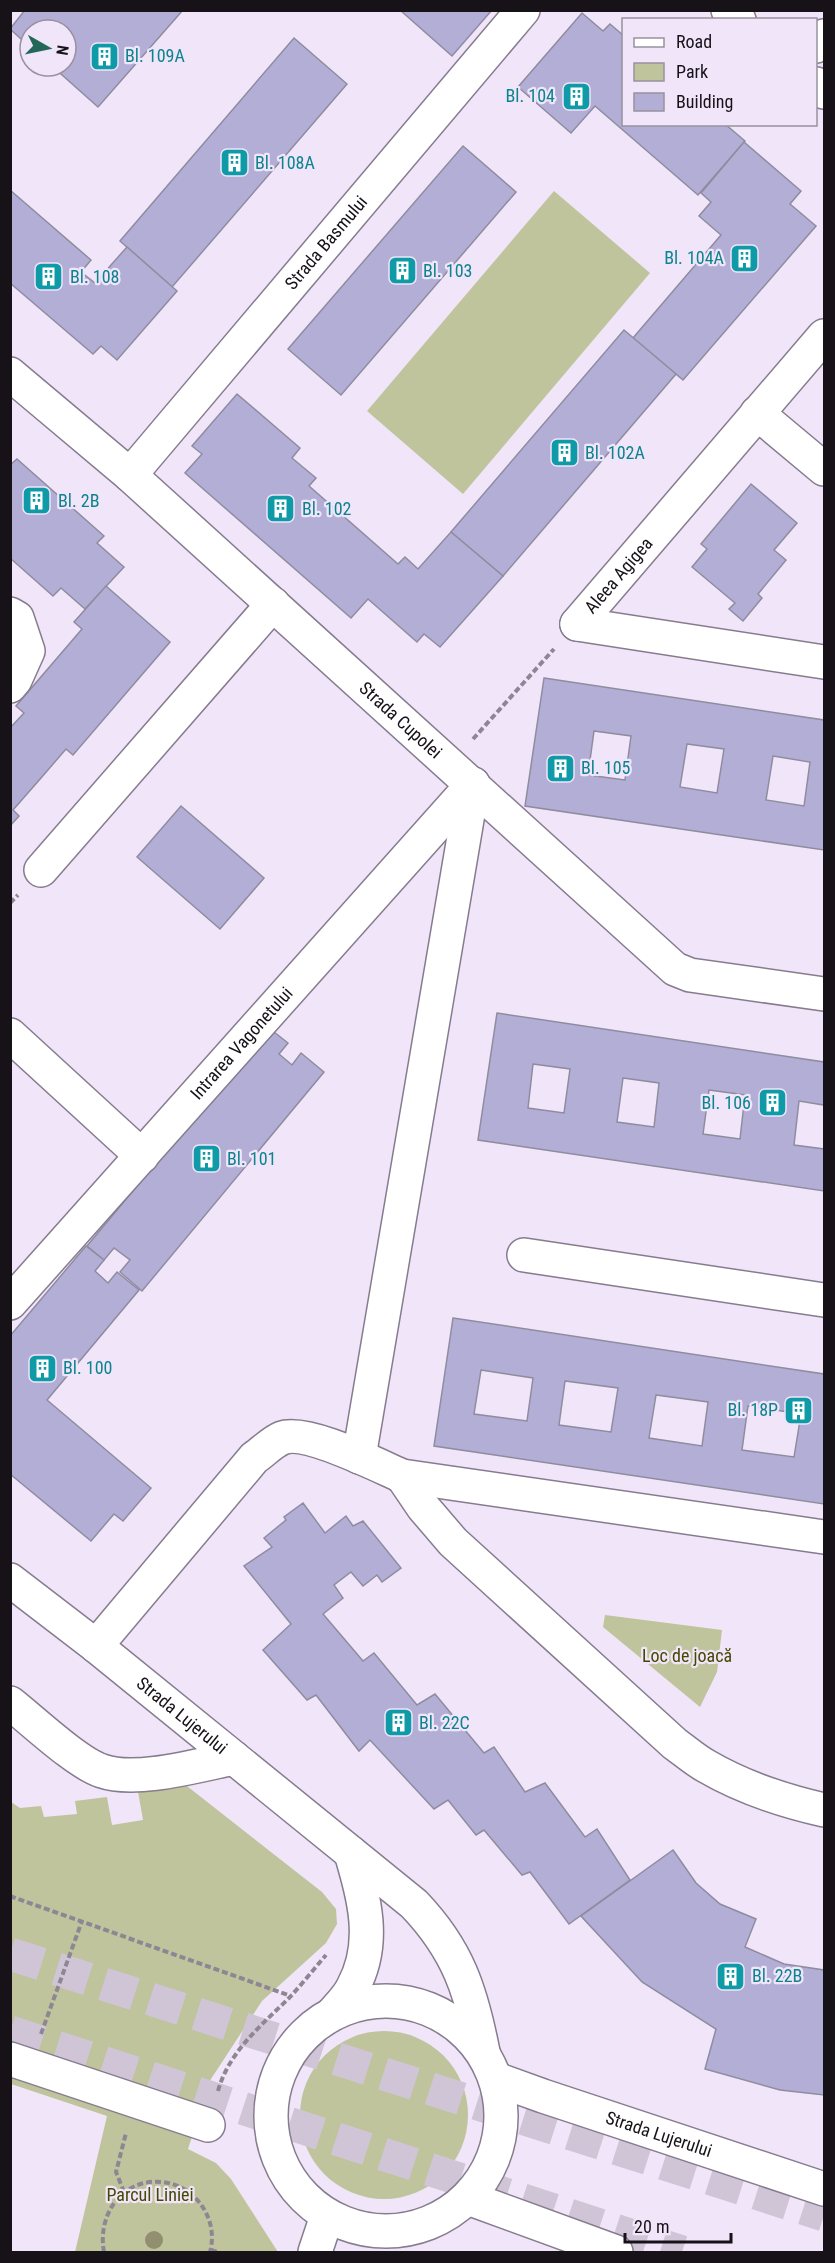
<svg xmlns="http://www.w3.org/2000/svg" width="835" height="2263" viewBox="0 0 835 2263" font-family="'Roboto Condensed',sans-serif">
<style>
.green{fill:#bfc49d}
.building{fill:#b3aed6;stroke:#8f8ca0;stroke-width:1.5;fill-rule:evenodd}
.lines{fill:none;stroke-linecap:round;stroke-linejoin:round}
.major-tunnel{stroke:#d0c5d7;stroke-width:33;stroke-dasharray:33 16;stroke-linecap:butt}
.minor-casing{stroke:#867c8e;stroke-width:36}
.path{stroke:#8e8693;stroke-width:4;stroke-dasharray:6 3;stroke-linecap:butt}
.minor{stroke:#fff;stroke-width:33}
.tree{fill:#928f70}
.labels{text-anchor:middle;stroke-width:4.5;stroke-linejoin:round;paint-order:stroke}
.culture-label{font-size:18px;fill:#0d838f;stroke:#f1e5f9;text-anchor:start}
.street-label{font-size:18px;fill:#161218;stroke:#f1e5f9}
.park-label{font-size:18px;fill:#444800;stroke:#f1e5f9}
</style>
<rect width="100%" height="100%" fill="#f1e5f9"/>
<g class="green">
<path d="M554,191l96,82 -187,221 -96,-83z"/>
<path d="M605,1615l117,15 -5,42 -17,35 -97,-80z"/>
<path d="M178,1779l144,113 14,17 1,15 -11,19 -64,58 -51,78 -23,70 28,14 15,16 47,73h-203l32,-136 -96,-32v-282l9,6 21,-2 3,11 33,-3 -2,-13 32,-4 5,28 31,-5 -6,-34z"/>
<circle cx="384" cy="2115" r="84"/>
</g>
<g class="building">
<path d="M25,10h158l-85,97 -46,-41h14v-36h-36v17l-20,-18z"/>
<path d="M400,10h92l-40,46z"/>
<path d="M582,13l21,18 7,-7 14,12v88h101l20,17 -47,54 -103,-89 -24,27 -53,-46z"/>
<path d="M294,38l53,46 -175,203 -52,-46z"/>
<path d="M744,142l57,49 -11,13 26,22 -133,154 -50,-42 88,-103 -22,-19 12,-14 -10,-9z"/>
<path d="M463,146l53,46 -175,203 -53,-46z"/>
<path d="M10,190l81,70 -10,12 14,11 32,-36 50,44 -60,69 -16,-14 -8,8 -83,-71z"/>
<path d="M624,330l52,44 -173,202 -52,-44z"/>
<path d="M237,394l63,54 -8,10 24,20 -7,8 89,78 7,-7 13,12 33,-37 52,44 -63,71 -16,-13 -7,8 -49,-43 -17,19 -166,-145 17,-19 -10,-8z"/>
<path d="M17,459l87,77 -7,7 27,24 -39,42 -24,-21 -8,8 -43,-38v-93z"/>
<path d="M751,484l46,39 -23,27 12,10 -28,34 4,4 -19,23 -14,-12 6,-6 -43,-36 15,-18 -6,-5z"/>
<path d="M106,586l64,56 -97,113 -7,-6 -25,29 -28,32 6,6 -9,10v-98l14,-15 -8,-7 66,-77 -8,-7z"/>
<path d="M544,678l280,42v130l-299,-44zM594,731l37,5 -6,44 -37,-5zM687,744l37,5 -7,44 -37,-6zM773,756l37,6 -6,44 -38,-6z"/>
<path d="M181,806l83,72 -44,51 -83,-72z"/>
<path d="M497,1013l327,49v43l-25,-4 -5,44 30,4v42l-346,-51zM533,1064l37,5 -6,44 -36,-5zM623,1078l36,5 -5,44 -37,-5zM709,1090l36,5 -5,44 -37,-5z"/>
<path d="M269,1028l19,15 -9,11 13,11 9,-12 23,19 -182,219 -22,-19 10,-12 -16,-12 -10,12 -17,-14z"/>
<path d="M86,1246l18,14 -9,11 13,12 9,-11 22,18 -92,110 104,88 -28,33 -9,-7 -23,27 -81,-67v-138z"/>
<path d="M453,1318l371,56v130l-390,-58zM481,1370l52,8 -6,43 -53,-7zM565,1381l53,7 -7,44 -52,-7zM656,1395l52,7 -6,44 -53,-8zM748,1406l53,8 -7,43 -52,-7z"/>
<path d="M303,1503l22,30 21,-17 7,10 10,-5 38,47 -19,14 -5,-7 -14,11 -12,-14 -17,13 9,13 -20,16 40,47 11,-8 43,52 18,-11 49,59 10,-6 31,45 20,-9 40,54 12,-8 33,51 -61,44 -39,-52 -8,3 -38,-45 -8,5 -28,-35 -14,9 -64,-69 -11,11 -43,-56 -9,5 -44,-50 28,-26 -47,-58 28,-19 -8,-9 22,-18 -2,-3z"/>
<path d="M673,1850l23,33 24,21 36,15 -11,28 39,17 40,6v125l-44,-5 -75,-21 11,-40 -74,-47 -61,-66z"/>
</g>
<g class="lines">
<g class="major-tunnel">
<path d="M10,1954l814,261"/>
<path d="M10,2032l672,220"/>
</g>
<defs>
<g id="minor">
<path d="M728,10l11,10"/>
<path d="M816,46l8,-10"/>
<path d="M816,84l8,8"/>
<path id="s1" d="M10,374l120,101 545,494 15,6 134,19"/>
<path d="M757,413l67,56"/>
<path id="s2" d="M130,475l393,-465"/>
<path d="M10,614l7,4 11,33 -13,29 -5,6"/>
<path id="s3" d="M577,624l247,-288"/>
<path d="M577,624l247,38"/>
<path d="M41,870l232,-266"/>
<path d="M10,1035l132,121"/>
<path d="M524,1255l300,45"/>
<path id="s4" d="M10,1303l463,-519"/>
<path d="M359,1457l114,-673"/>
<path d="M402,1476l21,31 30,35 222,202c10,7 20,16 31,22 36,21 78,35 118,44"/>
<path id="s5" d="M10,1580l86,66 318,258c44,46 57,87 69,148"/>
<path d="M96,1646l158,-188c9,-6 18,-16 28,-20 24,-9 95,27 120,38l422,61"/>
<path d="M10,1703c23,18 67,60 92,68 34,12 97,-6 132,-13"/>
<circle cx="386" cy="2116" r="115"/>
<path d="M333,2013c7,-8 16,-17 20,-26 24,-44 11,-89 -2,-134"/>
<path d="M10,2059l198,66"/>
<path id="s6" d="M496,2079l47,17 281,93"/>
<path d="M468,2198l148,54"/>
<path d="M315,2252l12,-36"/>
</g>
</defs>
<use href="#minor" class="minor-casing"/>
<g class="path">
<path d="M473,739l81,-90"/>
<path d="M10,903l8,-8"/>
<path d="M10,1896l281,100"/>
<path d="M41,2034l41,-113"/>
<path d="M218,2091c11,-40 44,-66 72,-94 12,-13 24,-28 36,-42"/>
<path d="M124,2192l-8,-20 10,-39"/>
<path d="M211,2250l7,2"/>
<path d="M104,2252c-7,-36 17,-74 58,-70 34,3 57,38 48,70"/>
</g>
<use href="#minor" class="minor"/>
</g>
<circle class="tree" cx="154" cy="2240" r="9"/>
<defs>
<symbol id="building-square" viewBox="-11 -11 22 22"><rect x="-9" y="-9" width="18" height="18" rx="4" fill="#0f9aa8" stroke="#f1e5f9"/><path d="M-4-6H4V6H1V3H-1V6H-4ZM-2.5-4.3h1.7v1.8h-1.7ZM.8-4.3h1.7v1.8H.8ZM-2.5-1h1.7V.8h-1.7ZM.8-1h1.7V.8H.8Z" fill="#fff"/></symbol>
</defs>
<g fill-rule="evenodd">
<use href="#building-square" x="88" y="40" width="33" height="33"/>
<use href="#building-square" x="560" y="80" width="33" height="33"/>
<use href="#building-square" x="218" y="146" width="33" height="33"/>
<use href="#building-square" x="728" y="242" width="33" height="33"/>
<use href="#building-square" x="386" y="254" width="33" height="33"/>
<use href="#building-square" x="32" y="260" width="33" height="33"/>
<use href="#building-square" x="548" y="436" width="33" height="33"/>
<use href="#building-square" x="20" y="484" width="33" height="33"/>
<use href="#building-square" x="264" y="492" width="33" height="33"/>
<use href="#building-square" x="544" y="752" width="33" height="33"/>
<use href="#building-square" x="756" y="1086" width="33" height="33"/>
<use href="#building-square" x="190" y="1142" width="33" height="33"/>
<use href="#building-square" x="26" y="1352" width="33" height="33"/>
<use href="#building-square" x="782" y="1394" width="33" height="33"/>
<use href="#building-square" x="382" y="1706" width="33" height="33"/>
<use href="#building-square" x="714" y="1960" width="33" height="33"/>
</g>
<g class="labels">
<g class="culture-label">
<text x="125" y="62">Bl. 109A</text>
<text x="555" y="102" text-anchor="end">Bl. 104</text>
<text x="255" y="169">Bl. 108A</text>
<text x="724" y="264" text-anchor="end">Bl. 104A</text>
<text x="423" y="277">Bl. 103</text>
<text x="70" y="283">Bl. 108</text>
<text x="585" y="459">Bl. 102A</text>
<text x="58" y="507">Bl. 2B</text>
<text x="302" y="515">Bl. 102</text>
<text x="581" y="774">Bl. 105</text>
<text x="751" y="1109" text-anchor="end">Bl. 106</text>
<text x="227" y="1165">Bl. 101</text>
<text x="63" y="1374">Bl. 100</text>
<text x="778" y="1416" text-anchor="end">Bl. 18P</text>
<text x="419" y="1729">Bl. 22C</text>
<text x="752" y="1982">Bl. 22B</text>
</g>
<g class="street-label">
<text dy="6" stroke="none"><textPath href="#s2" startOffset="304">Strada Basmului</textPath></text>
<text dy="6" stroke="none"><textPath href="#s3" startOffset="64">Aleea Agigea</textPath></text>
<text dy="6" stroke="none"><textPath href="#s1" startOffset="522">Strada Cupolei</textPath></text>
<text dy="6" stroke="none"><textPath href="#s4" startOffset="348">Intrarea Vagonetului</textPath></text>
<text dy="6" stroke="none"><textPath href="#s5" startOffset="219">Strada Lujerului</textPath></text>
<text dy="6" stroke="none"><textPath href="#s6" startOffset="172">Strada Lujerului</textPath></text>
</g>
<g class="park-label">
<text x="687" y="1662">Loc de joacă</text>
<text x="150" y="2201">Parcul Liniei</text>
</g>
</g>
<rect width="835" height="2263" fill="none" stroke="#161218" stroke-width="24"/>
<rect x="622" y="18" width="195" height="108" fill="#f1e5f9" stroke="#99919f" stroke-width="1.5"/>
<rect x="634" y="38" width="30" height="9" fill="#ffffff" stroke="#99919f" stroke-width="1.5"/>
<text x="676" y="48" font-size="18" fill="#161218">Road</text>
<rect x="634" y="63" width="30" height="18" fill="#bfc49d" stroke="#99919f" stroke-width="1.5"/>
<text x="676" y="78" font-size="18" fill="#161218">Park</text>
<rect x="634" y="93" width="30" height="18" fill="#b3aed6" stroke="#99919f" stroke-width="1.5"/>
<text x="676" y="108" font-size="18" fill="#161218">Building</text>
<g transform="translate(48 48) rotate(99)"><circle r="28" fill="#f1e5f9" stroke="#99919f" stroke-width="1.5"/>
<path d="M0-4.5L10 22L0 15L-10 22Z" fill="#236759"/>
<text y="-9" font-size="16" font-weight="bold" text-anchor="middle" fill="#161218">N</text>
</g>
<path d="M625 2233v9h106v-9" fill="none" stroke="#161218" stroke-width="3"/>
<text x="634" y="2233" font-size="18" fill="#161218" stroke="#f1e5f9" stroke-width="4.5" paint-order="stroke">20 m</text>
</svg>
